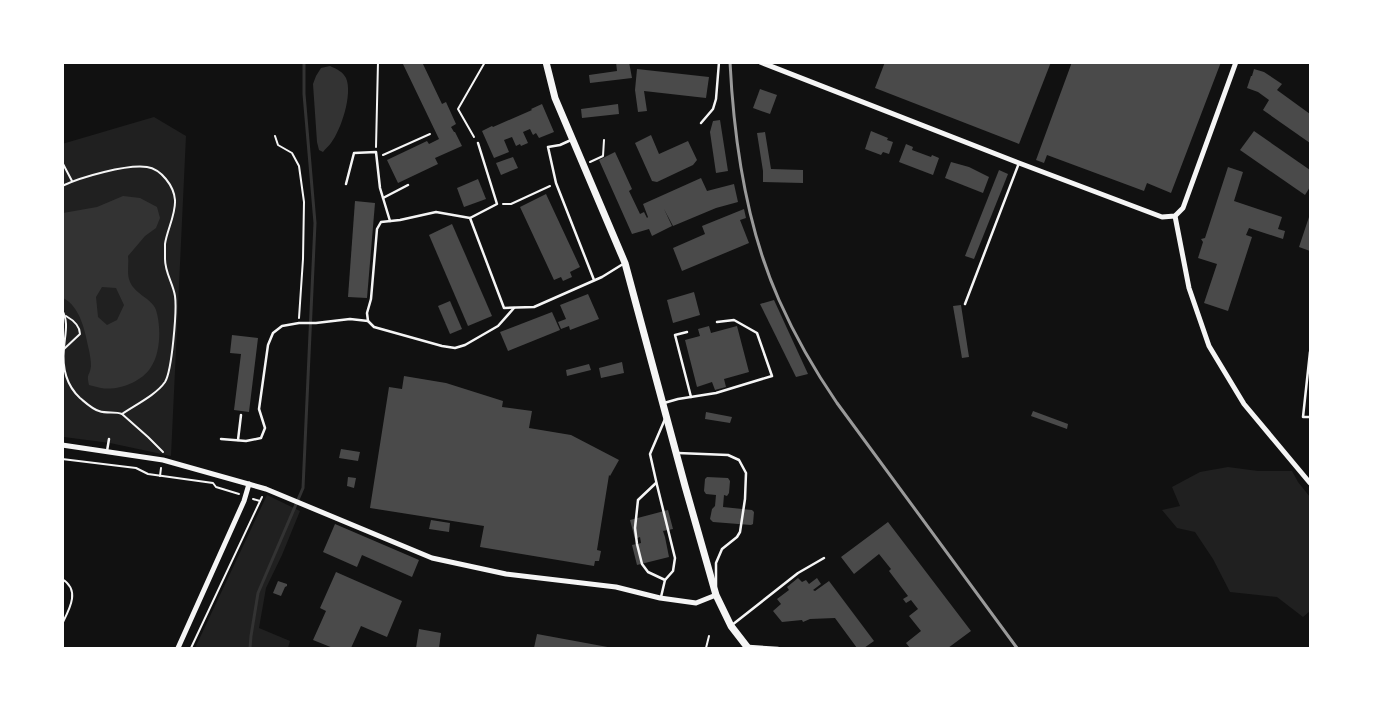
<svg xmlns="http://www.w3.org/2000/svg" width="1373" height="711" viewBox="0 0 1373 711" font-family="Arial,sans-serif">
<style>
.green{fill:#202020}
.water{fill:#333;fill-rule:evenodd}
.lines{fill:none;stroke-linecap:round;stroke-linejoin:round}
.stream{stroke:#333;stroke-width:3}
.building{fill:#4a4a4a}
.path{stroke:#f5f5f5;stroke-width:2}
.service{stroke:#f5f5f5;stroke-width:2.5}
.minor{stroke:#f5f5f5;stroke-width:5}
.secondary{stroke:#f5f5f5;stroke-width:7}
.rail{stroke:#9a9a9a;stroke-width:3}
</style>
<rect width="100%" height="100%" fill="#111"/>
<g class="green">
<path d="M154,117l32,19 -15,320 -61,-13 -46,-6 -1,-4 -1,-289z"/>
<path d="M1228,467l30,4h34l6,11 12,15v114l-7,6 -26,-20 -47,-5 -17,-33 -18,-27 -18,-4 -15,-18 18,-4 -8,-19 28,-15z"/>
<path d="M267,495l33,16 -18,44 -16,33 -7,40 31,13 -2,7h-93z"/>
</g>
<g class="water">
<path d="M330,66c7,3 13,6 16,12 7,16 -5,52 -15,65 -2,3 -6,6 -8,9l-4,-2 -2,-8 -4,-58 3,-8 5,-8z"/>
<path d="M123,196l17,2 17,9 3,11 -4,10 -11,8 -17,20c1,7 -1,16 1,23 4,15 23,19 27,31 5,16 5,42 -5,57 -9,15 -33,24 -50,21 -4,-1 -8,-2 -12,-3 -3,-12 1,-9 2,-19 0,-5 -1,-11 -2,-16 -4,-18 -8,-43 -26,-52v-85l34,-6zM102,287l14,1 8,17 -7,15 -10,5 -9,-8 -2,-20z"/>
</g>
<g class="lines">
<path class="stream" d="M250,648l1,-12 7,-43 45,-105 12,-265 -11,-129v-32"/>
</g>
<g class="building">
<path d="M402,62h20l20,42 4,-2 10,22 -5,3 3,5h1l7,14 -27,12 3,6 -40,19 -11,-23 40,-19 2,3 10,-5z"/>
<path d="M616,62h13l3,16 -42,5 -1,-8 28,-4z"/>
<path d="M885,62h166l-32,82 -144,-56z"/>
<path d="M1072,62h149l-50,131 -24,-10 -3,8 -97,-36 -3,8 -8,-3z"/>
<path d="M637,69l72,8 -3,21 -62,-7 3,20 -9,1 -3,-22z"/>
<path d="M1254,69l10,3 18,12 -5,6 33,24v29l-47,-33 6,-10 -11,-8 -11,-4 4,-12h1z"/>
<path d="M760,89l17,6 -7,19 -17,-6z"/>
<path d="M542,104l12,28 -15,6 -3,-5 -3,2 -3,-6 -7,3 5,11 -7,3 -1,-2 -4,2 -4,-9 -8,3 5,12 -15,6 -12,-27 10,-5 1,1 39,-17 -1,-1z"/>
<path d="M618,104l1,10 -37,4 -1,-9z"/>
<path d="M720,120l8,51 -12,2 -6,-41 3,-11z"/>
<path d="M871,131l17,7 -1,2 6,2 -4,12 -6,-2 -2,3 -16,-6z"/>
<path d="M1254,131l56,39v17l-5,8 -65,-45z"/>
<path d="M765,132l6,37 32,1v13l-40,-1v-11l-6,-38z"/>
<path d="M651,135l8,19 29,-13 9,19 -4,5 -36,17 -5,-1 -17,-38z"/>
<path d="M906,144l7,3 -1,3 19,7 1,-2 7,3 -6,17 -34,-13z"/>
<path d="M615,152l17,37 -3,2 11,23 4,-2 3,6 1,-1 -5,-13 58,-26 6,13 27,-7 4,18 -22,6 -43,18 -9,-17 8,17 -20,10 -3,-7 -17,5 -33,-74z"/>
<path d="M513,157l5,11 -17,7 -5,-12z"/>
<path d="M951,162l18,5 20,10 -6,16 -38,-15z"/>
<path d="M1228,167l15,5 -9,29 48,16 -4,12 7,2 -2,8 -34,-11 -3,7 6,2 -24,74 -24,-8 13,-39 -19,-6 5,-16 -2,-3 4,-1z"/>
<path d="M999,170l9,4 -34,85 -9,-3z"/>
<path d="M478,179l8,20 -22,8 -7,-19z"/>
<path d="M546,194l34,73 -10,5 2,5 -9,4 -2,-4 -7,3 -34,-73z"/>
<path d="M355,201l20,2 -8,95 -19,-1z"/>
<path d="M744,209l2,9 -6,2 9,23 -67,28 -9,-23 32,-14 -3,-8z"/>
<path d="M1310,214v37l-11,-4z"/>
<path d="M452,224l40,92 -24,10 -39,-91z"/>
<path d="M694,292l6,23 -27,8 -6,-23z"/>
<path d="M588,294l11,25 -29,11 -1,-4 -8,3 -3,-7 8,-3 -6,-14z"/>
<path d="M774,300l34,74 -12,3 -36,-73z"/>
<path d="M450,301l12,28 -12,5 -12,-28z"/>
<path d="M961,305l8,52 -7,1 -9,-52z"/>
<path d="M552,312l8,18 -52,21 -8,-19z"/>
<path d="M709,326l2,7 26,-7 12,46 -25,7 2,8 -11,3 -3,-8 -15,5 -12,-47 15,-4 -2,-7z"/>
<path d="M232,335l26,3 -9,74 -15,-2 7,-56 -11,-1z"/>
<path d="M622,362l2,11 -23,5 -2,-10z"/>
<path d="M589,364l2,6 -24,6 -1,-6z"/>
<path d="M404,376l42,7 57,18 -1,6 30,4 -3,17 42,7 48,25 -9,16 -1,-1 -12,75 4,1 -2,10h-4l-1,5 -114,-19 4,-21 -114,-18 19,-121 13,2z"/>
<path d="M1033,411l35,13 -1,5 -36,-13z"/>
<path d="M706,412l26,5 -2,6 -25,-4z"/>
<path d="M341,449l19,3 -2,9 -19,-3z"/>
<path d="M348,477l8,1 -2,10 -7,-2z"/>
<path d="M707,477l21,1 2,3 -1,12 -2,3 -3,-1 -1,12 29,3 2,2 -1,12 -2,1 -38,-3 -3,-3 2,-10 3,-3 1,-11 -10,-1 -2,-3 1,-12z"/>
<path d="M668,510l5,19 -10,2 2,6 -7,1 7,-1 4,20 -32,8 -5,-20 9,-2 -1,-6 -5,2 -5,-19z"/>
<path d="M431,520l19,3 -1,9 -20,-3z"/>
<path d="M888,522l83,109 -23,17h-38l-4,-5 15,-12 -12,-15 9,-7 -7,-9 -5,3 -3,-4 5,-3 -19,-25 2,-2 -12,-15 -25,20 -13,-17z"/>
<path d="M335,524l84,36 -7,17 -50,-22 -5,12 -34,-15z"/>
<path d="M336,572l66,29 -15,36 -26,-11 -10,22h-18l-20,-8 13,-29 -6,-3z"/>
<path d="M798,578l4,4 4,-2 3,4 8,-6 4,6 -8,6 2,1 14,-10 45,60 -10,7h-7l-22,-30 -25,1 -7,3 -1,-2 -20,2 -9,-11 8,-7 -4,-5 12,-9 -2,-3z"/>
<path d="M278,581l9,3v2l-2,1 -4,9 -8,-3z"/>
<path d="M419,629l22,4 -2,15h-23z"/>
<path d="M537,634l76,14h-79z"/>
</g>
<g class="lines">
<g class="path">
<path d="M275,136l3,9 14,8 7,13 5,36 -1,57 -4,59"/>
<path d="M474,137l-16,-28 27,-47"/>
<path d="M376,147l2,-85"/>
<path d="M383,155l47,-21"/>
<path d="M62,162l10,19"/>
<path d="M590,162l13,-6 1,-16"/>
<path d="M62,186c19,-9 65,-22 85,-19 14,2 27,19 28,33 1,14 -8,30 -10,44 0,5 0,10 0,15 0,14 8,24 10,37 2,14 -3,75 -10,86 -9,13 -30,23 -43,32"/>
<path d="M503,204h8l39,-18"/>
<path d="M62,310c7,12 3,24 2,38 -2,19 1,36 16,50 6,5 12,11 19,13 8,3 16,0 23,3l26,23 15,15"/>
<path d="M64,349l16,-15c0,-9 -7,-14 -14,-18"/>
<path d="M62,459l74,9 12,6 65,9 3,4 23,7"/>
<path d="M160,476l1,-8"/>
<path d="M253,499l7,2"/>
<path d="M62,579c19,11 7,31 0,45"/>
<path d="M191,648l71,-151"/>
<path d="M706,648l3,-12"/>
</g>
<g class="service">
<path d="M701,123l12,-14 3,-10 3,-37"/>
<path d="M571,140l-11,5 -12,2 8,36 38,97"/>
<path d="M478,143l19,61 -27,14 34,90 30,-1 68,-30 21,-13"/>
<path d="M346,184l8,-31 22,-1 4,36 10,33"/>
<path d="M383,198l25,-13"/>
<path d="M470,218l-34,-6 -36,8 -19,2 -4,7 -6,70 -4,14 1,8 6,6 68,19 13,2 10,-3 33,-19 16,-18"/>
<path d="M965,304l54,-141"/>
<path d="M687,332l-12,3 16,62"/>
<path d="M1310,352l-7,65h7"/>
<path d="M664,403l14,-4 38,-6 56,-17 -15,-43 -23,-13 -17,2"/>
<path d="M221,439l25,2 15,-3 4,-10 -6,-19 9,-64 5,-12 9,-7 17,-3h17l34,-4 18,2"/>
<path d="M238,440l3,-25"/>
<path d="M107,451l2,-12"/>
<path d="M678,453l50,2 11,5 7,13 -1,26 -5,33 -3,5 -15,12 -6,14v23"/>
<path d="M656,483l-18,17 -3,28 2,16 5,20 6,8 17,8"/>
<path d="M661,597l4,-17 8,-9 2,-13 -18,-73 -7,-31 15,-35"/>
<path d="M732,625l66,-52 26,-15"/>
<path d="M749,646l29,2"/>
</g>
<g class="minor">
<path d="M760,62l259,101 143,54 13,-1 8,-8 53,-146"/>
<path d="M1175,216l14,72 20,58 35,58 66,79"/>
<path d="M62,445l101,15 103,29 166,69 74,16 110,13 44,11 36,5 20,-8"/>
<path d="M178,648l66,-147 5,-17"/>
</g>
<path class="secondary" d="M546,62l9,36 70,165 60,223 31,109 15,31 17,22"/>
<path class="rail" d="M730,62c4,81 16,164 49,238 16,36 36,71 58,103l180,245"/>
</g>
<rect width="1373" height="711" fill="none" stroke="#ffffff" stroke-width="128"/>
</svg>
